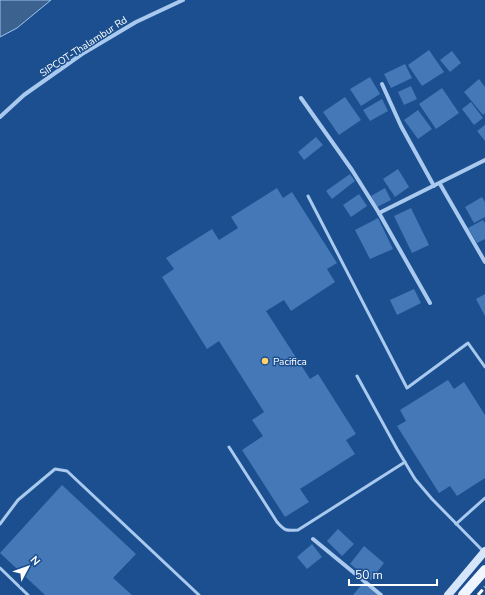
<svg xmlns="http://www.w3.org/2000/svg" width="485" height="595" viewBox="0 0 485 595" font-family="'Nunito Sans',sans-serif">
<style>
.water{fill:#3c6290;stroke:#9cc4f0}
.building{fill:#4478b7}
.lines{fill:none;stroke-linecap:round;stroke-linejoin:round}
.lane{stroke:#a9c9ee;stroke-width:3}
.street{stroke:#a9c9ee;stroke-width:4}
.secondary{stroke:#d6e6fa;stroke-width:8}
.primary{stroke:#f0f6ff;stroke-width:10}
.rail{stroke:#fff;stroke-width:3;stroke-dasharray:7 3;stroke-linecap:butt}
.poi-dot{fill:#ffd166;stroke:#1b4f8f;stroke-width:1.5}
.labels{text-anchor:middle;stroke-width:3;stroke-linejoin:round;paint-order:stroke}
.street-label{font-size:10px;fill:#fff;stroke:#1b4f8f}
.poi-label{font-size:10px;fill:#fff;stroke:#1b4f8f;text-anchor:start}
</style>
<rect width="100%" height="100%" fill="#1b4f8f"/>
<path class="water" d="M0,0h51l-34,28 -17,9z"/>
<g class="building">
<path d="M429,50l15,22 -22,14 -14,-21z"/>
<path d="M452,51l9,12 -11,9 -10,-12z"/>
<path d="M405,64l7,14 -21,10 -7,-14z"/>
<path d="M370,77l10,17 -19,12 -11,-17z"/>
<path d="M479,79l6,8v26l-2,2 -19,-23z"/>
<path d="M411,86l6,13 -13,6 -6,-13z"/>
<path d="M442,88l17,25 -23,16 -17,-25z"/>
<path d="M345,97l16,23 -22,15 -16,-23z"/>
<path d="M382,99l6,12 -18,10 -7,-11z"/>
<path d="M471,102l12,16 -9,7 -12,-16z"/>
<path d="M418,110l14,19 -14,10 -14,-19z"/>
<path d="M485,125v16l-8,-10z"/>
<path d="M316,137l7,8 -19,15 -6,-8z"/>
<path d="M398,169l11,18 -14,10 -12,-18z"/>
<path d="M350,174l5,7 -23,18 -6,-8z"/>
<path d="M277,188l6,10 9,-6 45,71 -10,6 8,13 -44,29 -7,-11 -18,11 44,68 8,-5 38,60 -10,6 9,14 -55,35 9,13 -24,15 -43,-67 21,-14 -11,-16 12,-8 -45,-71 -12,8 -45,-72 12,-8 -8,-11 46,-29 7,11 19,-12 -7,-11z"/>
<path d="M385,188l6,12 -14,7 -6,-11z"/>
<path d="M359,194l8,12 -16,11 -8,-12z"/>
<path d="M482,197l3,5v15l-11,6 -9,-16z"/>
<path d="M411,208l18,37 -17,8 -18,-37z"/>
<path d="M378,218l15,31 -23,10 -15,-29z"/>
<path d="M483,220l2,3v16l-8,4 -9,-15z"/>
<path d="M414,289l7,14 -24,12 -7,-15z"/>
<path d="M485,294v22l-9,-17z"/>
<path d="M448,380l6,9 10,-7 21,33v63l-28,18 -7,-10 -11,7 -42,-67 9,-5 -6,-11z"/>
<path d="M62,485l74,69 -23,24 19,17h-87l-45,-42z"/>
<path d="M338,529l16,15 -12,12 -15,-15z"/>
<path d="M312,544l10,13 -15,12 -10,-12z"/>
<path d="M364,546l20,17 -13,17 -21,-16z"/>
<path d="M363,583l15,12h-25z"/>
</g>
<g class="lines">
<g class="lane">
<path d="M308,196l99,192 61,-45 17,24"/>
<path d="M357,376l40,73 18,30 17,20 52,53"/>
<path d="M229,447l48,75c8,9 9,9 21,8l107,-68"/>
<path d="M0,524l18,-24 37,-31 12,2 132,124"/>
<path d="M456,524l29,-26"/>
<path d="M0,568l28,27"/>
</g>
<g class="street">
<path d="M382,84l19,42 33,60"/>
<path d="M301,98l51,72 27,43 51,90"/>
<path d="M0,117l24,-22 58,-41 54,-32 47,-22"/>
<path d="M440,184l45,78"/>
<path d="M379,213l106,-53"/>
<path d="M313,539l68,56"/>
</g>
<path class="secondary" d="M448,595l37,-44"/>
<path class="primary" d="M463,595l22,-25"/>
<path class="rail" d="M478,595l7,-8"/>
</g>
<circle class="poi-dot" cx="265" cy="361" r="4"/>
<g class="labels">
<g class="street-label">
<text transform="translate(83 46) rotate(-33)" y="4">SIPCOT-Thalambur Rd</text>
</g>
<g class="poi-label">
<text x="273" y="365">Pacifica</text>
</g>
</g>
<g transform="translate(28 567) rotate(49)" stroke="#1b4f8f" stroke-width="3" paint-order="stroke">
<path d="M0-3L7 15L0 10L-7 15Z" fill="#ffffff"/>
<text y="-6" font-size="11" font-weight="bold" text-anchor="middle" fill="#ffffff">N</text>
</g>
<path d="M349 579v6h88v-6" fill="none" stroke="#ffffff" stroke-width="2"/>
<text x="355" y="579" font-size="12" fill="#ffffff" stroke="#1b4f8f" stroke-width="3" paint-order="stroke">50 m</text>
</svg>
